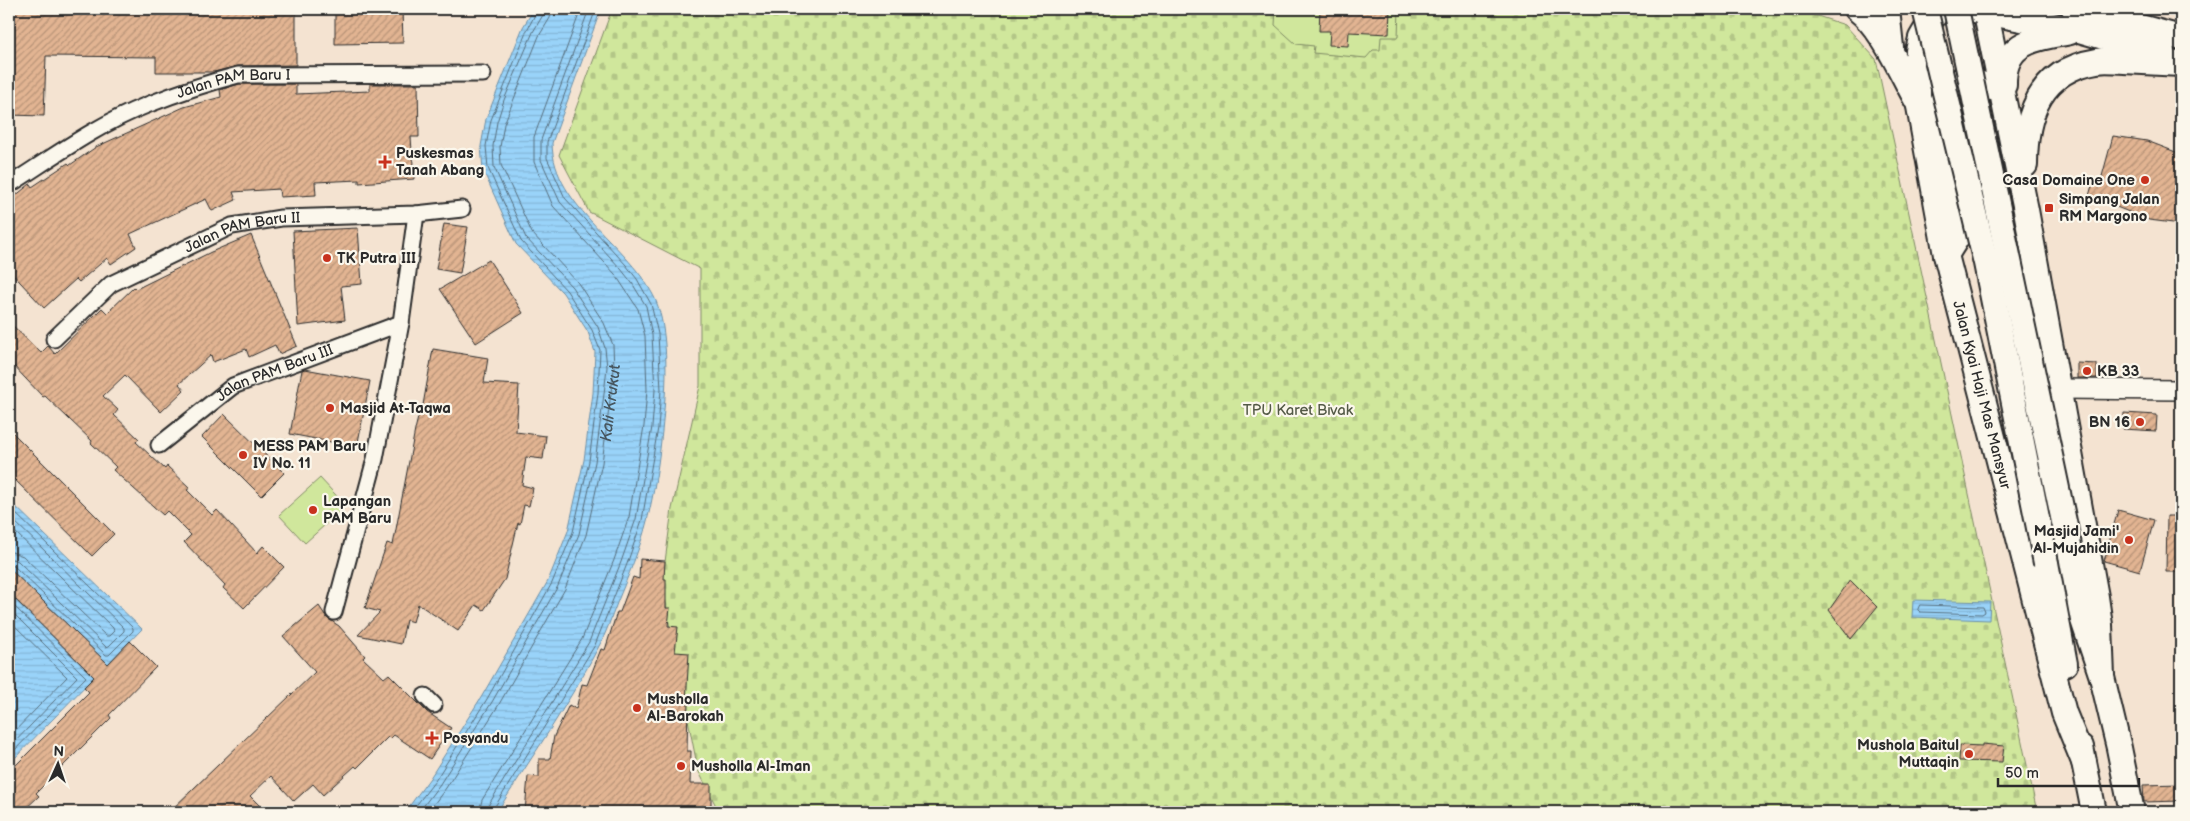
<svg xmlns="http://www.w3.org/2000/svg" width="2190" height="821" viewBox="0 0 2190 821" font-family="'Balsamiq Sans',sans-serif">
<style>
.cemetery{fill:url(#cemetery-stones);stroke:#7e8964}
.park{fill:#d0e79c;stroke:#7e8964}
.water{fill:url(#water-rules);stroke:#6d90a7}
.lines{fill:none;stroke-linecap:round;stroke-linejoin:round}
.shore{stroke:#576e7d;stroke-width:1}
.building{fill:url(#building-hatch);stroke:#2b2b2b}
.minor-casing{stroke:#2b2b2b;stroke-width:19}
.tertiary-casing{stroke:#2b2b2b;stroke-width:22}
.primary-casing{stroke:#2b2b2b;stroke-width:28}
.minor{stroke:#fbf7ec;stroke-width:15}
.tertiary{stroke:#fbf7ec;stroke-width:19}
.primary{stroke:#fbf7ec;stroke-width:24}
.primary-bridge-casing{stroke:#2b2b2b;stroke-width:28;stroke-linecap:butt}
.primary-bridge{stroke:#fbf7ec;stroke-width:24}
.poi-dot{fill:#c8321e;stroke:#fbf7ec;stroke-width:2}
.labels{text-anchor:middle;stroke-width:4.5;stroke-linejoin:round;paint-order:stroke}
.street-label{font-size:15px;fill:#2b2b2b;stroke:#fbf7ec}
.poi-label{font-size:15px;font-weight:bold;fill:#2b2b2b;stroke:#fbf7ec;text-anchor:start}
.park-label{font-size:15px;fill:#545a47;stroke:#fbf7ec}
.water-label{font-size:16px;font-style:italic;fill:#46555e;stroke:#fbf7ec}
</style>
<defs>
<pattern id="cemetery-stones" width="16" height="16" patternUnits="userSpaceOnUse" patternTransform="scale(1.25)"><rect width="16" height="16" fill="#d0e79c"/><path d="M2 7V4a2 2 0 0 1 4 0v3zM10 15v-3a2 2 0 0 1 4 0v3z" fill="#b3c687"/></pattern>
<pattern id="water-rules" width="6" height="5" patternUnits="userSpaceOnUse" patternTransform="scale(1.25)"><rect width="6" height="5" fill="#99d3f9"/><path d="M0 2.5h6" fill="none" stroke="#84b5d6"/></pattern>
<pattern id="building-hatch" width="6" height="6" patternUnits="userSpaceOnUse" patternTransform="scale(1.25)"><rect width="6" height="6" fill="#e2b492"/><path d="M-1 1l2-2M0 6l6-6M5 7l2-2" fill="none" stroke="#b79377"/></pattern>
</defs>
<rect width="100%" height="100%" fill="#f4e3d1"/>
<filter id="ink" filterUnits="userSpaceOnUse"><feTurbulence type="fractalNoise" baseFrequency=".02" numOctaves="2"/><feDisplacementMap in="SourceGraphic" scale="10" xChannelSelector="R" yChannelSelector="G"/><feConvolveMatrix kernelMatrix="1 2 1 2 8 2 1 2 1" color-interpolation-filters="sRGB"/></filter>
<g filter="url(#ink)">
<path class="cemetery" d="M612,9h1184l49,16 31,34 161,753h-1292l-2,-3 -27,-3 -18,-36 -31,-157 -4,-36 9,-68 28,-123v-117l-111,-57 -30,-57z"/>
<g class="park">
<path d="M1276,9h123l-1,28h-17l-1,13h-7l-7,8 -53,-5 1,-7 -18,-2 -21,-19z"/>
<path d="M320,478l26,28 -41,37 -26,-28z"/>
</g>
<g class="water">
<path d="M534,9h67l-49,134c1,65 79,102 104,158 12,29 11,78 8,109 -3,36 -8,76 -17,111 -7,28 -19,55 -30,82 -6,15 -11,31 -19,45 -30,57 -67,110 -101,164h-92l25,-34 52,-82 66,-115 20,-50 16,-71 9,-67 2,-41 -7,-20 -25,-39 -47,-49 -33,-74 -2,-24 5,-27 37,-92z"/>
<path d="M9,500l133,129 -34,35 -99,-96z"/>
<path d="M9,594l85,83 -85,87z"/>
<path d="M1913,600l77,2 -1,18 -77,-3z"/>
</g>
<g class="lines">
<g class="shore">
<path d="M9,507l124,121v3l-24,24h-3l-92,-89 -5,-1"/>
<path d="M9,516l115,112v3l-15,15 -3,1 -88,-86 -9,-3"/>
<path d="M9,526l104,102 1,3 -5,5h-3l-83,-80 -14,-5"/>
<path d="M9,601l77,76 -77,79"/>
<path d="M1920,605l63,2 2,5 -3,2 -62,-2 -2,-2z"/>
<path d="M9,609l68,68 -68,71"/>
<path d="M9,620l58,57 -58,60"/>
<path d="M411,812l24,-31 52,-82 65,-116 21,-51 16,-71 9,-68 2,-43 -8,-20 -25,-39 -46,-50 -33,-73 -2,-22 5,-26 36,-90 11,-21"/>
<path d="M419,812l21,-28 52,-82 66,-116 21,-52 16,-72 9,-68 3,-27 -2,-19 -7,-21 -26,-40 -46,-49 -32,-71 -1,-21 4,-24 7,-22 29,-68 10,-17 1,-6"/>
<path id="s1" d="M428,812l18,-24 52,-82 67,-117 21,-54 16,-72 12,-94 -1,-24 -9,-22 -26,-40 -46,-50 -31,-68 -1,-18 4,-23 35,-88 11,-18 2,-9"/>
<path d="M479,812l3,-12 100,-161 32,-79 15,-43 15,-91 3,-36 -2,-54 -7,-27 -23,-35 -62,-68 -19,-44v-25l47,-128"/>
<path d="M487,812l2,-8 100,-162 32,-80 15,-43 16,-92 3,-37 -3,-55 -6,-29 -14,-23 -11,-14 -61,-67 -19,-42v-20l48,-131"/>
<path d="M493,812l1,-4 101,-163 32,-81 15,-44 16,-92 3,-38 -3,-56 -7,-30 -14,-25 -11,-14 -61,-67 -18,-40v-16l49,-133"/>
</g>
</g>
<g class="building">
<path d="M11,9h285v56l-58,1 -24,6h-58v-15l-110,-1 -2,60 -35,-1z"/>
<path d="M335,9h67l1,34 -68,1z"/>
<path d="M1320,9h70l-1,25 -40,-2 -1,14 -19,-1 1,-14h-11z"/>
<path d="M239,84h57v10l74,-3v-7h48l1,53h-8l3,42 -55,4v-3l-44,2 1,13 -36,2 -1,-8 -46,3 3,8 -24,11 -6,-12 -76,35 6,13 -25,17 -4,-6 -28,24 -3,-3 -32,29 -35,-38v-69l21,-17 2,3 36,-24 2,2 26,-18 88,-40 37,-10 -1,-7z"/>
<path d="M2113,136l34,5 34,13v70l-32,-4 -60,-24 5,-18 7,2z"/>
<path d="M444,224l24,3 -8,46 -24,-4z"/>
<path d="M358,228l4,56 -21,2 4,34 -47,6 -5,-95z"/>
<path d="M251,235l46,111 -18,8 -4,-9 -26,12 -3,-8 -33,13 -2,-7 -32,29 5,6 -23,22 -36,-37 -22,21 15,14 -4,5 25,24 -3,3 29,27 2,-3 23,22 -3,2 25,25 5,-5 40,43 6,-7 21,21 -40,41 -21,-20 2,-3 -41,-43 7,-7 -24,-24 -4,4 -50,-45 3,-3 -25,-24 1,-2 -47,-45 -2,1 -34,-36v-39l32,31 7,-7 7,8 47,-46 5,5 27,-26 2,2 75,-37z"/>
<path d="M489,260l34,53 -47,30 -36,-54z"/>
<path d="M433,349l55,9 -4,25 35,2 -3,47 30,4 -3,23 -17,-2 -4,28 11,3 -4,18 -5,-1 -4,19 -2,-1 -13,56 -21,31 -8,-5 -18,26 -40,-27 -5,18 -7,-2 -5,24 -43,-9 22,-23 -15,-4 22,-65 6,2 22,-115 6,-25h2z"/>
<path d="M2077,363l20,1v14h-20z"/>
<path d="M305,369l65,12 -13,66 -67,-13 12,-64z"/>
<path d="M2124,413l33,2 -1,16 -33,-2z"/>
<path d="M224,414l60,59 -23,23 -59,-59z"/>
<path d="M9,429l105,105 -22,22 -83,-82z"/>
<path d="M2118,510l36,10 -14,51 -36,-10z"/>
<path d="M2167,516h14v56h-15z"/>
<path d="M640,559l25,2 -1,18h2v29h4l-2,18 10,1 -3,25 14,1 -3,49h2l-1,49h4l-1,33h21v28h-186l3,-36 11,1v-18h11l4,-23 15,-31 7,4 6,-25 5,1 14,-36 4,1 12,-38h3l13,-35 6,2z"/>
<path d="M9,568l99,96 22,-23 26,26 -47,48 2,3 -75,75 3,3 -17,16h-13v-40l80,-80 -5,-5 10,-10 -85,-84z"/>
<path d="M1850,580l27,27 -26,32 -22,-29z"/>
<path d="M319,606l8,12 12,8 26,30 -2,2 21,20 5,-4 38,38 24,16 -21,31 -36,-24 -4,4 -2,-2 -31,31 -2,-2 -32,29 -10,-11 -19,17 -23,-25 -21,20 16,16h-97l146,-140 -32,-36z"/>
<path d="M1982,744l22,2 -2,16 -43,-1 1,-16 22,1z"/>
<path d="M2181,784v17l-37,1 -1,-17z"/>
</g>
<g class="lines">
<defs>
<g id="minor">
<path id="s2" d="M9,185c44,-28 89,-61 138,-80 30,-12 60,-22 91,-30l245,-1"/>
<path id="s3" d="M54,339l57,-55 121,-58 49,-8 135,-4 46,-5"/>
<path id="s4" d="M159,445l74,-59 168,-63"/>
<path d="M334,612l41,-153 26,-136 15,-109"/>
<path d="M425,696l9,9"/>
</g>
<path id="tertiary" d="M2058,389l123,1"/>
<g id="primary">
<path d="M1857,9c27,21 43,62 60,92"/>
<path d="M1887,9l4,38"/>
<path id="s5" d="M1938,9l-17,29 -3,13v50l28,154 118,458 20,49"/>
<path d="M1969,9l110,21 84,24"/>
<path d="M1985,9l41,201 70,387 4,28 2,52"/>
<path d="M2074,9l107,29"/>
<path d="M2004,85c-1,-45 32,-46 66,-53"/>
<path d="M2025,165c0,-52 16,-95 72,-104 9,-2 18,0 27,0 19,1 38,2 57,3"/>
<path d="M1946,255l10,-16 3,-20 -19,-95v-20l7,-15 12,-8h15l17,7"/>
<path d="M2071,555l12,65 19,57 17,71 13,64"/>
<path d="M2046,563l19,101"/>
<path d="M2081,747l13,65"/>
</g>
</defs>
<use href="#minor" class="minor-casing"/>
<use href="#tertiary" class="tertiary-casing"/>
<use href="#primary" class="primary-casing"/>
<use href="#minor" class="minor"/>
<use href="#tertiary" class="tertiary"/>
<use href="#primary" class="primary"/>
<defs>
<g id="primary-bridge">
<path d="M1925,9l61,254 60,300"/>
<path d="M1956,9l115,546"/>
</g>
</defs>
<use href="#primary-bridge" class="primary-bridge-casing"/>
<use href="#primary-bridge" class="primary-bridge"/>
</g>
</g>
<g class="poi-dot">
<path d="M382.5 154.5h5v5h5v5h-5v5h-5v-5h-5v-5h5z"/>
<circle cx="2145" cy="180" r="5"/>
<rect x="2044" y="203" width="10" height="10" rx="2.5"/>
<circle cx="327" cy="258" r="5"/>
<circle cx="2087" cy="371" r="5"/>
<circle cx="330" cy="408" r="5"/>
<circle cx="2140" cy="422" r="5"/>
<circle cx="243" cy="455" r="5"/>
<circle cx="313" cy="510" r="5"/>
<circle cx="2129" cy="540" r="5"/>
<circle cx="637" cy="708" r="5"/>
<path d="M429.5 730.5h5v5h5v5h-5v5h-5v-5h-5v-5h5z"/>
<circle cx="1969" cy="754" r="5"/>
<circle cx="681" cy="766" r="5"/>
</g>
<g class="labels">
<g class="street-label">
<text dy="5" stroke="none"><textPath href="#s2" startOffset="250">Jalan PAM Baru I</textPath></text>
<text dy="5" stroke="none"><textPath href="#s3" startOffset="222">Jalan PAM Baru II</textPath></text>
<text dy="5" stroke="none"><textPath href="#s4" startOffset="138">Jalan PAM Baru III</textPath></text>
<text dy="5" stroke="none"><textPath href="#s5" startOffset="398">Jalan Kyai Haji Mas Mansyur</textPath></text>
</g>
<g class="poi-label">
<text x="396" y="158">Puskesmas<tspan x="396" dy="17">Tanah Abang</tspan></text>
<text x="2135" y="185" text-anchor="end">Casa Domaine One</text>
<text x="2059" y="204">Simpang Jalan<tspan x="2059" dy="17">RM Margono</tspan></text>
<text x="337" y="263">TK Putra III</text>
<text x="2097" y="376">KB 33</text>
<text x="340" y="413">Masjid At-Taqwa</text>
<text x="2130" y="427" text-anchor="end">BN 16</text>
<text x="253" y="451">MESS PAM Baru<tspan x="253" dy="17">IV No. 11</tspan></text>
<text x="323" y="506">Lapangan<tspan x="323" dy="17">PAM Baru</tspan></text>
<text x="2119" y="536" text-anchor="end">Masjid Jami'<tspan x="2119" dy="17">Al-Mujahidin</tspan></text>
<text x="647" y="704">Musholla<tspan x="647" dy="17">Al-Barokah</tspan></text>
<text x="443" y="743">Posyandu</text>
<text x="1959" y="750" text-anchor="end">Mushola Baitul<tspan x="1959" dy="17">Muttaqin</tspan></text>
<text x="691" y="771">Musholla Al-Iman</text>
</g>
<g class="park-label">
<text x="1298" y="415">TPU Karet Bivak</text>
</g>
<g class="water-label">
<text dy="6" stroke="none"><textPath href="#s1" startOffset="454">Kali Krukut</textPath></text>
</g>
</g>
<rect width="2190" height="821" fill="none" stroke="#fbf7ec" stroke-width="30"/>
<rect x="15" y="15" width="2160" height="791" fill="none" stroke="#2b2b2b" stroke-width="2" filter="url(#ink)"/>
<g transform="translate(58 764) rotate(3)" stroke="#fbf7ec" stroke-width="4" paint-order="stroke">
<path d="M0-4L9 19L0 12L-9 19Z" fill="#2b2b2b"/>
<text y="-8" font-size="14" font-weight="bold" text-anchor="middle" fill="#2b2b2b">N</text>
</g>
<path d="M1998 778v8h141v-8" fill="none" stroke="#2b2b2b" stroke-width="2.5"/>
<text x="2005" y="778" font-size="15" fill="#2b2b2b" stroke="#fbf7ec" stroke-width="4" paint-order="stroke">50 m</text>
</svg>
